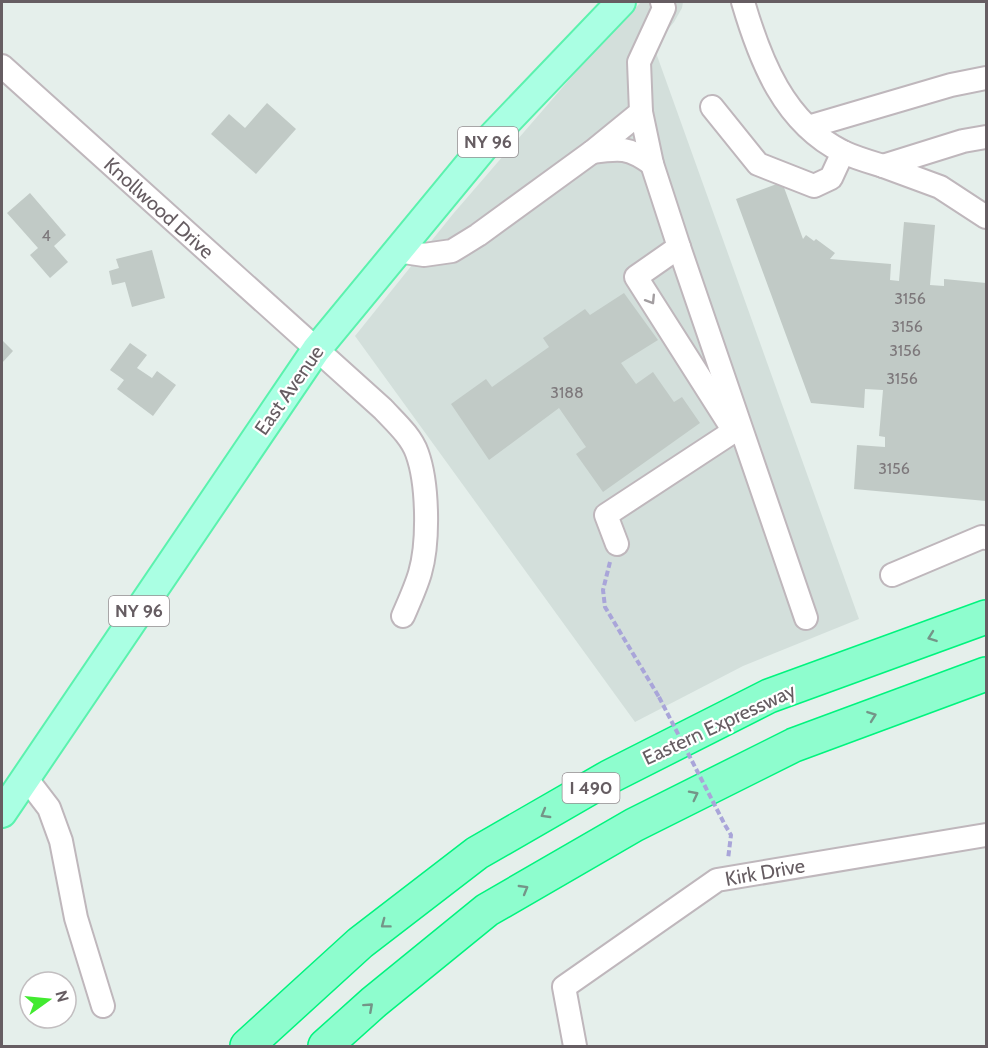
<svg xmlns="http://www.w3.org/2000/svg" width="988" height="1048" viewBox="0 0 988 1048" font-family="Cabin,sans-serif">
<style>
.education{fill:#d3dfdb}
.building{fill:#c1cac6}
.lines{fill:none;stroke-linecap:round;stroke-linejoin:round}
.minor-casing{stroke:#bfb7bc;stroke-width:26}
.major-casing{stroke:#5bf2ae;stroke-width:32}
.highway-casing{stroke:#00f47e;stroke-width:36}
.path{stroke:#a9a5d9;stroke-width:4;stroke-dasharray:6 3;stroke-linecap:butt}
.minor{stroke:#fff;stroke-width:22}
.major{stroke:#aaffe3;stroke-width:28}
.highway{stroke:#8efdce;stroke-width:33}
.path-bridge{stroke:#a9a5d9;stroke-width:4;stroke-dasharray:6 3;stroke-linecap:butt}
.oneway{stroke:#a39ea1}
.oneway2{stroke:#749588}
.labels{text-anchor:middle;stroke-width:4.5;stroke-linejoin:round;paint-order:stroke}
.number-label{font-size:16px;fill:#7d787b}
.shield{fill:#fff;stroke:#948e91;stroke-width:1.5}
.shield-label{font-size:18px;font-weight:bold;fill:#665d62}
.street-label{font-size:20px;fill:#665d62;stroke:#fff}
</style>
<rect width="100%" height="100%" fill="#e5efeb"/>
<path class="education" d="M641,2h42l-1,6 -8,14 -14,17 -5,11 204,569 -116,47 -108,56 -280,-386 98,-122 128,-148z"/>
<g class="building">
<path d="M267,103l29,26 -40,45 -45,-40 18,-20 16,14z"/>
<path d="M782,182l21,57 3,-4 8,6 2,-2 19,14 -5,6 61,5 -1,16 9,1 5,-59 31,3 -5,60 14,1v-7l42,4v218l-132,-12 3,-44 28,2v-10l-6,-1 4,-46 -18,-1 -1,19 -53,-5 -75,-204z"/>
<path d="M30,193l36,42 -12,11 14,16 -18,16 -20,-23 8,-7 -31,-35z"/>
<path d="M152,250l13,48 -33,9 -7,-25 -13,3 -3,-14 10,-3 -3,-9z"/>
<path d="M624,293l34,47 -37,23 15,21 17,-12 21,30 8,-5 18,26 -97,69 -27,-38 10,-7 -27,-39 -70,52 -38,-56 35,-25 6,8 57,-40 -6,-9 42,-29 5,6z"/>
<path d="M2,340l11,11 -11,12z"/>
<path d="M130,343l17,12 -10,13 15,10 5,-7 19,14 -23,31 -36,-27 7,-9 -14,-10z"/>
</g>
<g class="lines">
<defs>
<g id="minor">
<path d="M743,2c17,58 41,121 100,150 13,6 27,10 40,14"/>
<path d="M2,66l381,343c12,13 28,27 34,44 11,30 12,89 3,120 -4,14 -11,29 -17,43"/>
<path d="M712,107l46,57 56,22 17,-8 12,-26"/>
<path d="M641,112l11,52 27,83 127,371"/>
<path d="M808,127l143,-42 35,-7"/>
<path d="M986,137l-23,4 -80,25 57,21 46,30"/>
<path d="M592,152c28,-4 37,-5 60,12"/>
<path d="M679,247l-43,30 96,151"/>
<path d="M397,251l27,4 28,-4 26,-16 114,-83 49,-40 -2,-50 25,-54 -2,-6"/>
<path d="M617,544l-11,-29 128,-84"/>
<path d="M892,575l90,-38 4,1"/>
<path d="M26,778l23,30 12,33 15,77 27,88"/>
<path d="M575,1046l-11,-59 153,-107 269,-45"/>
</g>
<path id="major" d="M2,813l314,-463 175,-212 130,-136"/>
<g id="highway">
<path d="M247,1046l113,-103 117,-90 132,-76 160,-81 217,-79"/>
<path d="M325,1046l49,-44 113,-92 147,-85 160,-80 192,-71"/>
</g>
</defs>
<use href="#minor" class="minor-casing"/>
<use href="#major" class="major-casing"/>
<use href="#highway" class="highway-casing"/>
<g class="path">
<path d="M610,562l-7,28 2,17 54,90"/>
<path d="M725,825l6,10 -3,24"/>
</g>
<use href="#minor" class="minor"/>
<use href="#major" class="major"/>
<use href="#highway" class="highway"/>
<path class="path-bridge" d="M659,697l66,128"/>
</g>
<defs><path id="oneway-chevron" d="M-2-3.5L2.5 0L-2 3.5" fill="none" stroke-width="1.6" stroke-linecap="round" stroke-linejoin="round" transform="scale(1.5)"/></defs>
<use class="oneway" href="#oneway-chevron" transform="translate(651 300) rotate(58)"/>
<g class="oneway2">
<use href="#oneway-chevron" transform="translate(932 637) rotate(160)"/>
<use href="#oneway-chevron" transform="translate(872 716) rotate(-20)"/>
<use href="#oneway-chevron" transform="translate(694 795) rotate(-27)"/>
<use href="#oneway-chevron" transform="translate(545 814) rotate(150)"/>
<use href="#oneway-chevron" transform="translate(524 889) rotate(-30)"/>
<use href="#oneway-chevron" transform="translate(385 924) rotate(143)"/>
<use href="#oneway-chevron" transform="translate(369 1007) rotate(-42)"/>
</g>
<g class="labels">
<g class="number-label">
<text x="46" y="241">4</text>
<text x="910" y="304">3156</text>
<text x="907" y="332">3156</text>
<text x="905" y="356">3156</text>
<text x="902" y="384">3156</text>
<text x="567" y="398">3188</text>
<text x="894" y="474">3156</text>
</g>
<g class="shield">
<rect x="458" y="127" width="60" height="30" rx="4.5"/>
<rect x="109" y="596" width="60" height="30" rx="4.5"/>
<rect x="562.5" y="773" width="57" height="30" rx="4.5"/>
</g>
<g class="shield-label">
<text x="488" y="148">NY 96</text>
<text x="139" y="617">NY 96</text>
<text x="591" y="794">I 490</text>
</g>
<g class="street-label">
<text transform="translate(159 208) rotate(42)" y="7">Knollwood Drive</text>
<text transform="translate(289 390) rotate(-55)" y="7">East Avenue</text>
<text transform="translate(719 724) rotate(-25)" y="7">Eastern Expressway</text>
<text transform="translate(765 872) rotate(-10)" y="7">Kirk Drive</text>
</g>
</g>
<rect width="988" height="1048" fill="none" stroke="#665d62" stroke-width="6"/>
<g transform="translate(48 1000) rotate(75)"><circle r="28" fill="#ffffff" stroke="#c2bec0" stroke-width="1.5"/>
<path d="M0-4.5L10 22L0 15L-10 22Z" fill="#42ea30"/>
<text y="-9" font-size="16" font-weight="bold" text-anchor="middle" fill="#665d62">N</text>
</g>
</svg>
